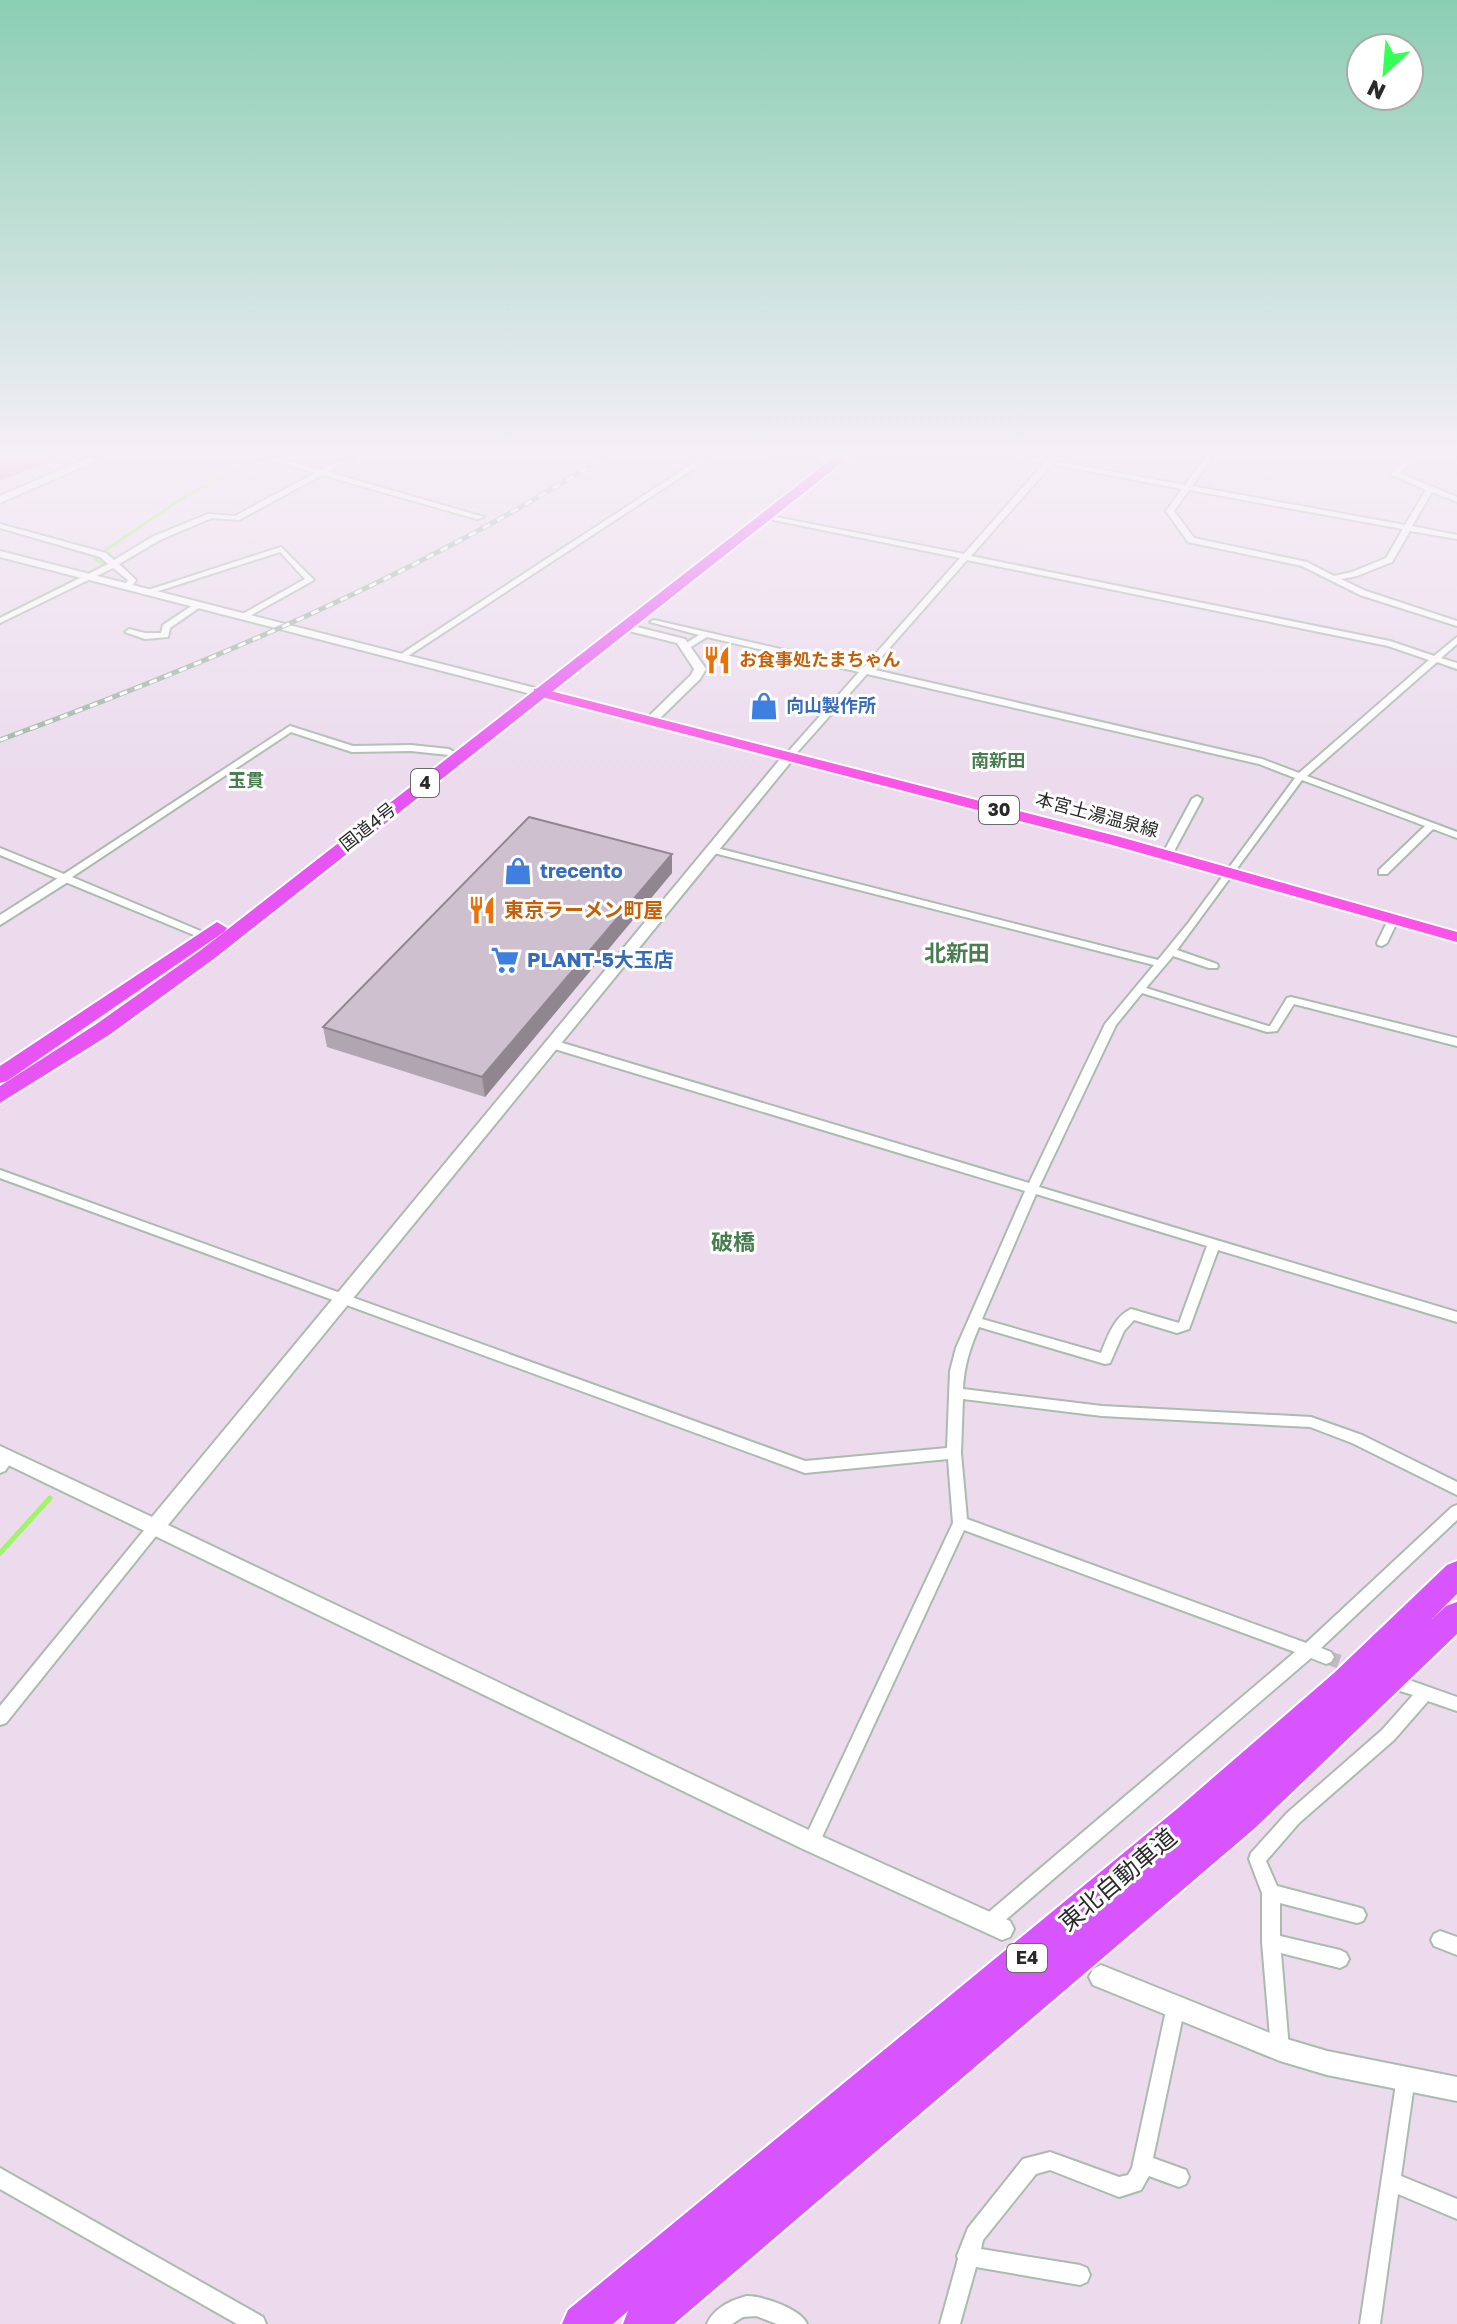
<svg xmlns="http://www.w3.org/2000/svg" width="1457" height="2324" viewBox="0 0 1457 2324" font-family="'Golos Text','Noto Sans JP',sans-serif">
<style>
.green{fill:#e79494}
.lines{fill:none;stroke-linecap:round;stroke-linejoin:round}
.stream-far1{stroke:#9ff567;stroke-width:3}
.stream{stroke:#9ff567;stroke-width:5}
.minor-tunnel-far1{stroke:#c4b8c6;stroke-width:14;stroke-dasharray:14 7;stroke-linecap:butt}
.minor-tunnel{stroke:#c4b8c6;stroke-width:18;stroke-dasharray:18 9;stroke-linecap:butt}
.minor-casing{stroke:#abbbae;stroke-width:4}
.tertiary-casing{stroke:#abbbae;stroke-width:4}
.secondary-casing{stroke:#abbbae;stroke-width:4}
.primary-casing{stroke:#fff;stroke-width:4}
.trunk-casing{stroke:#fff;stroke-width:4}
.motorway-casing{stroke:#fff;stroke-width:4}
.minor{fill:#fff;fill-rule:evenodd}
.tertiary{fill:#fff;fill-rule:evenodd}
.secondary{fill:#fff;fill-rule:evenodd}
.primary{fill:#f954e7;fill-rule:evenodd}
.trunk{fill:#e854f3;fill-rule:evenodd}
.motorway{fill:#d854ff;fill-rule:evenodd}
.rail-casing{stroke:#9db5a2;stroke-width:5}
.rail{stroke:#fff;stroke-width:3;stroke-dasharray:8;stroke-linecap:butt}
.wall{fill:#b1a5b1}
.shaded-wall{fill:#908690}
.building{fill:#cec0ce;stroke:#908690;stroke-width:2}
.labels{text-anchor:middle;stroke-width:6;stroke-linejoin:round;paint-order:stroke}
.far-food-label{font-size:18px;font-weight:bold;fill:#c56008;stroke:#fff;text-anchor:start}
.far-shop-label{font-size:18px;font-weight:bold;fill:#366cbe;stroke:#fff;text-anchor:start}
.far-neighbourhood-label{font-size:18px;font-weight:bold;fill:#487d50;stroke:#fff}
.shield{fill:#fff;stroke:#6a6a6a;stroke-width:2}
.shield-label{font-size:18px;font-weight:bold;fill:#2a2a2a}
.far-street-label{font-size:18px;fill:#2a2a2a;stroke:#fff}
.shop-label{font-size:20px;font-weight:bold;fill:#366cbe;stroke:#fff;text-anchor:start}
.food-label{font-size:20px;font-weight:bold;fill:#c56008;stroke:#fff;text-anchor:start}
.neighbourhood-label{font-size:22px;font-weight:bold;fill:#487d50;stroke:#fff}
.near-street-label{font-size:24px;fill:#2a2a2a;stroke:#fff}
</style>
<rect width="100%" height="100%" fill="#ebdbed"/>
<path class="green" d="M0,458h58l-58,23z"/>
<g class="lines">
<g class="stream-far1">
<path d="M106,550l78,-53 78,-39"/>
<path d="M94,570l10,-6 -9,-5 3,-2"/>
<path d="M0,617l74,-37"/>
</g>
<path class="stream" d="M0,1553l50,-55"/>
<path class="minor-tunnel-far1" d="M1326,1657l26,9"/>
<path class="minor-tunnel" d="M1346,1664l12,4"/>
<defs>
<g id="minor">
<path d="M265,458h10l46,12 24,-12h8l-25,14 156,45 -7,2 -155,-44 -83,45 -27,-2 -52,22 -41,24 17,16 -6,9h-6l-1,-2 5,-7 -15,-12 -113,55v-5l108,-54 -8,-7 -100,-29v-4l106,29 8,7 40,-24 54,-22 27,2 80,-43z"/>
<path d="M701,458h9l-305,200 -7,-2z"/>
<path d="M1205,458h7l-20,28 213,39 21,-35 -36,-16 18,-16h7l-16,15 58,24v5l-25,-10 -20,34 45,9v4l-47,-8 -18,31 -35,14 -16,3 25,12 91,30v5l-97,-31 -58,-29 -114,-24 -22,-31 16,-22 -130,-25 -81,92 419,85 44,15 23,-19v7l-16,14 16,5v6l-20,-7 -130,114 150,56v6l-24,-9 -46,45h-8v-4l46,-44 -123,-46 -125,170 40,14 1,2 -1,2h-8l-36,-12 -27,32 122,38h2l17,-28 4,-1 166,41v8l-163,-42 -17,27 -10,1 -125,-39 -26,32 -77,162 418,125v10l-239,-72 -29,79 -12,4 -43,-13 -10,11 -14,32 -5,1 -126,-37c-9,21 -15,39 -16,62l139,17 209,11 51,18 95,47v13l-105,-52 -42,-16 -208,-11 -139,-17 -2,54 6,66 339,124 146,-136 5,-2v15l-136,128 10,4 3,5 -3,5 -5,2 -15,-6 -316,271 -6,2 -6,-2 -3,-6 3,-6 312,-265 -331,-122 -147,318 -6,2 -6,-2 -2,-6 150,-319 -5,-64 -143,14 -805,-295v-8l805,291 142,-13 3,-77 6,-23 69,-157 -477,-144 -2,-3 6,-4 4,1 473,142 76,-159 49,-59 -444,-113 -2,-2 5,-3 445,113 31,-38 106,-144 -36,-14 -392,-90 -74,83h-6v-4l72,-81 -152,-35 -21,13 -3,-1v-4l16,-10 -49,-13 4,-2 209,48 97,-110 -196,-40 -4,-2 1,-2 203,40 83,-94 138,25zM1189,490l214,39 -17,29 -34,14 -18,4 -27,-14 -113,-24 -20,-27zM967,560l421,86 41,14 -130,113 -37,-14 -391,-90zM1036,1194l171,52 -28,77 -48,-14c-17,8 -23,27 -30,44l-119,-34z"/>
<path d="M281,547l33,33 -68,38 -7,-2 66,-37 -25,-27 -131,42 -7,-2z"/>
<path d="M196,603l7,2 -33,23 -2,9 -23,2 -20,-7 4,-3 16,4h16l2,-8z"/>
<path d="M290,726l63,20 58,-1 38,4 5,3 -5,3 -38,-4 -59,1 -61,-20 -219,145 138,58 1,2 -5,3 -206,-85v-7l64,26z"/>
<path d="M1197,796l5,3 -30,56 -2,2h-6l-2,-2 30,-56z"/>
<path d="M1394,915l5,3 -12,25 -5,3 -4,-1 -1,-2 12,-25z"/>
<path d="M8,1451l5,2 2,4 -10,14 -5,2v-16z"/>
<path d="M155,1521l5,2 2,4 -2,4 -154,192 -6,2v-19l150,-183z"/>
<path d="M1406,1679l51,18v14l-29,-10 -34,39 -95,83 -33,38 11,25 80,21 6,2 3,6 -3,6 -6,2 -77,-20v33l60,14 6,3 3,6 -3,6 -6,3 -59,-15 8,96 -3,6 -6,3 -6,-3 -3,-6 -9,-107v-49l-13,-34 2,-6 36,-40 95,-83 31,-35 -13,-4 -2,-5 2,-5z"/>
<path d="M1440,1931l17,6v18l-23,-9 -3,-6 3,-6z"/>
<path d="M1176,1997l6,3 3,6 -32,152 33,12 3,7 -3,7 -7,3 -30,-11 -8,14 -22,7 -69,-27 -14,4 -53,66 -2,9 99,16 7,3 3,7 -3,7 -7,3 -104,-18 -16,57h-20l18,-65 -1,-3 11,-28 55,-69 27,-7 69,25 9,-2 4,-7 35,-162 3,-6z"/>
<path d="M1406,2068l6,3 3,6 -14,99 56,23v20l-59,-25 -18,130h-20l37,-247 3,-6z"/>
<path d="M0,2168l263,149 3,7h-29l-237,-135z"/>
<path d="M747,2296c16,0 54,13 60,28h-30l-21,-8 -13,1 -11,7h-25c7,-16 24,-24 40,-28z"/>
</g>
<g id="tertiary">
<path d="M1024,458h19l12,4 -5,3z"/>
<path d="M0,551l543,139 2,2 -6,4 -539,-139z"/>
<path d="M625,624l60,15 21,30 -6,10 -45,44h-8l-2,-3 46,-45 3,-6 -17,-26 -56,-14 -2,-2z"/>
<path d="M790,751l6,4 -2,3 -626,767 651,310 191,86 4,8 -4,8 -8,3 -199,-91 -803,-388v-15l152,71 634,-765z"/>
<path d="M66,873l5,1v6l-71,45v-10z"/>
<path d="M1101,1965l179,72 47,14 130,26v24l-130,-26 -47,-14 -187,-76 -4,-8 4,-8z"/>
</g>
<path id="secondary" d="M88,458h14l-102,45v-7z"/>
<path id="primary" d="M539,688l581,149 337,95v10l-348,-98 -575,-149v-6z"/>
<g id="trunk">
<path d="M833,458h15l-633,500 -106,77 -109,68v-17l95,-61 106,-75z"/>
<path d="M217,922l10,6 -3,4 -217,149 -7,2v-17z"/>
</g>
<path id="motorway" d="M1457,1561v33l-25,25 14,-13 11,-4v32l-202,194 -581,496h-51l5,-13 -15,13h-51l6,-14 609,-501 157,-136 113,-108z"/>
</defs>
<use href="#minor" class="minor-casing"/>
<use href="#tertiary" class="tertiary-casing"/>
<use href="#secondary" class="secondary-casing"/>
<use href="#primary" class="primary-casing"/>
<use href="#trunk" class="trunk-casing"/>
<use href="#motorway" class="motorway-casing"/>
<use href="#minor" class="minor"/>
<use href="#tertiary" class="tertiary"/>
<use href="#secondary" class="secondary"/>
<use href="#primary" class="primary"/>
<use href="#trunk" class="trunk"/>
<use href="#motorway" class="motorway"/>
<defs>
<path id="rail" d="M0,740c212,-78 411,-162 603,-282"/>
</defs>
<use href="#rail" class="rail-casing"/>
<use href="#rail" class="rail"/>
</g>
<path class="wall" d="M672,873l-187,224 -158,-50 -4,-20z"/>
<path class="shaded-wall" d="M672,854v19l-187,224 -3,-20z"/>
<path class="building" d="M529,817l143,37 -190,223 -159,-50z"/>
<linearGradient id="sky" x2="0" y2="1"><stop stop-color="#8bceb4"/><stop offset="0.58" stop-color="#f6eff7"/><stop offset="1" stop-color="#f6eff7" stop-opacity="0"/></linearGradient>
<rect width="1457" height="783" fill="url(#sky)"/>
<defs>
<symbol id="restaurant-bare" viewBox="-9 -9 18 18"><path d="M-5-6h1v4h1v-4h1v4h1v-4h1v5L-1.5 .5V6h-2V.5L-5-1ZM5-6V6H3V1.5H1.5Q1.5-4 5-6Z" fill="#e8710a" stroke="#fff" stroke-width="2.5" paint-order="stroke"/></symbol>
<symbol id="shop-bare" viewBox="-9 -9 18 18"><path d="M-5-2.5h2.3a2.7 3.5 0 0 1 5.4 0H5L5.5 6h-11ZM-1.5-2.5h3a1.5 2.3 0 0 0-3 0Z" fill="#3f7fe0" stroke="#fff" stroke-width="2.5" paint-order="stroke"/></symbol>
<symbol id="supermarket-bare" viewBox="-9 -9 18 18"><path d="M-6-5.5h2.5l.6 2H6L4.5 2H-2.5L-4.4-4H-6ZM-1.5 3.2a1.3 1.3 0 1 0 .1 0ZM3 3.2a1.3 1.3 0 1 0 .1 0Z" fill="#3f7fe0" stroke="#fff" stroke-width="2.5" paint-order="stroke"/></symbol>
</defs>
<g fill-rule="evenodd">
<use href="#restaurant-bare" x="697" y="640" width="40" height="40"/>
<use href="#shop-bare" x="744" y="686" width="40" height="40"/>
<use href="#shop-bare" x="498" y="851" width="40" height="40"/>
<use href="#restaurant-bare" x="462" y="890" width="40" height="40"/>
<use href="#supermarket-bare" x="485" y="940" width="40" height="40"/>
</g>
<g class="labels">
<g class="far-food-label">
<text x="739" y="666">お食事処たまちゃん</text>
</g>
<g class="far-shop-label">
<text x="786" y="712">向山製作所</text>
</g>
<g class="far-neighbourhood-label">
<text x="998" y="767">南新田</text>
<text x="246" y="787">玉貫</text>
</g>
<g class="shield">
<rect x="411" y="769" width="28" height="28" rx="6"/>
<rect x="979" y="796" width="40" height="28" rx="6"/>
<rect x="1007" y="1944" width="40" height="28" rx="6"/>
</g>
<g class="shield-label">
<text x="425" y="789">4</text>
<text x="999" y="816">30</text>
<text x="1027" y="1964">E4</text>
</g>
<g class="far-street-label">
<text transform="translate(1097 815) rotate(15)" y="6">本宮土湯温泉線</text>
<text transform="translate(368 827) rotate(-38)" y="6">国道4号</text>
</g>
<g class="shop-label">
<text x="540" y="878">trecento</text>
<text x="527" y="967">PLANT-5大玉店</text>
</g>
<g class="food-label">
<text x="504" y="917">東京ラーメン町屋</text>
</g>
<g class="neighbourhood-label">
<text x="957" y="961">北新田</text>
<text x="733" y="1250">破橋</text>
</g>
<g class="near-street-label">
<text transform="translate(1118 1880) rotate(-40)" y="8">東北自動車道</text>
</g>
</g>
<g transform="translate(1385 72) rotate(206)"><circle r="38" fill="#ffffff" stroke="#aaaaaa" stroke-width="2"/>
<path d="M0-6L14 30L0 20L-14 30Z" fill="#36ff55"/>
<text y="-12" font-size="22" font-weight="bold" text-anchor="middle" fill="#2a2a2a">N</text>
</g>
</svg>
